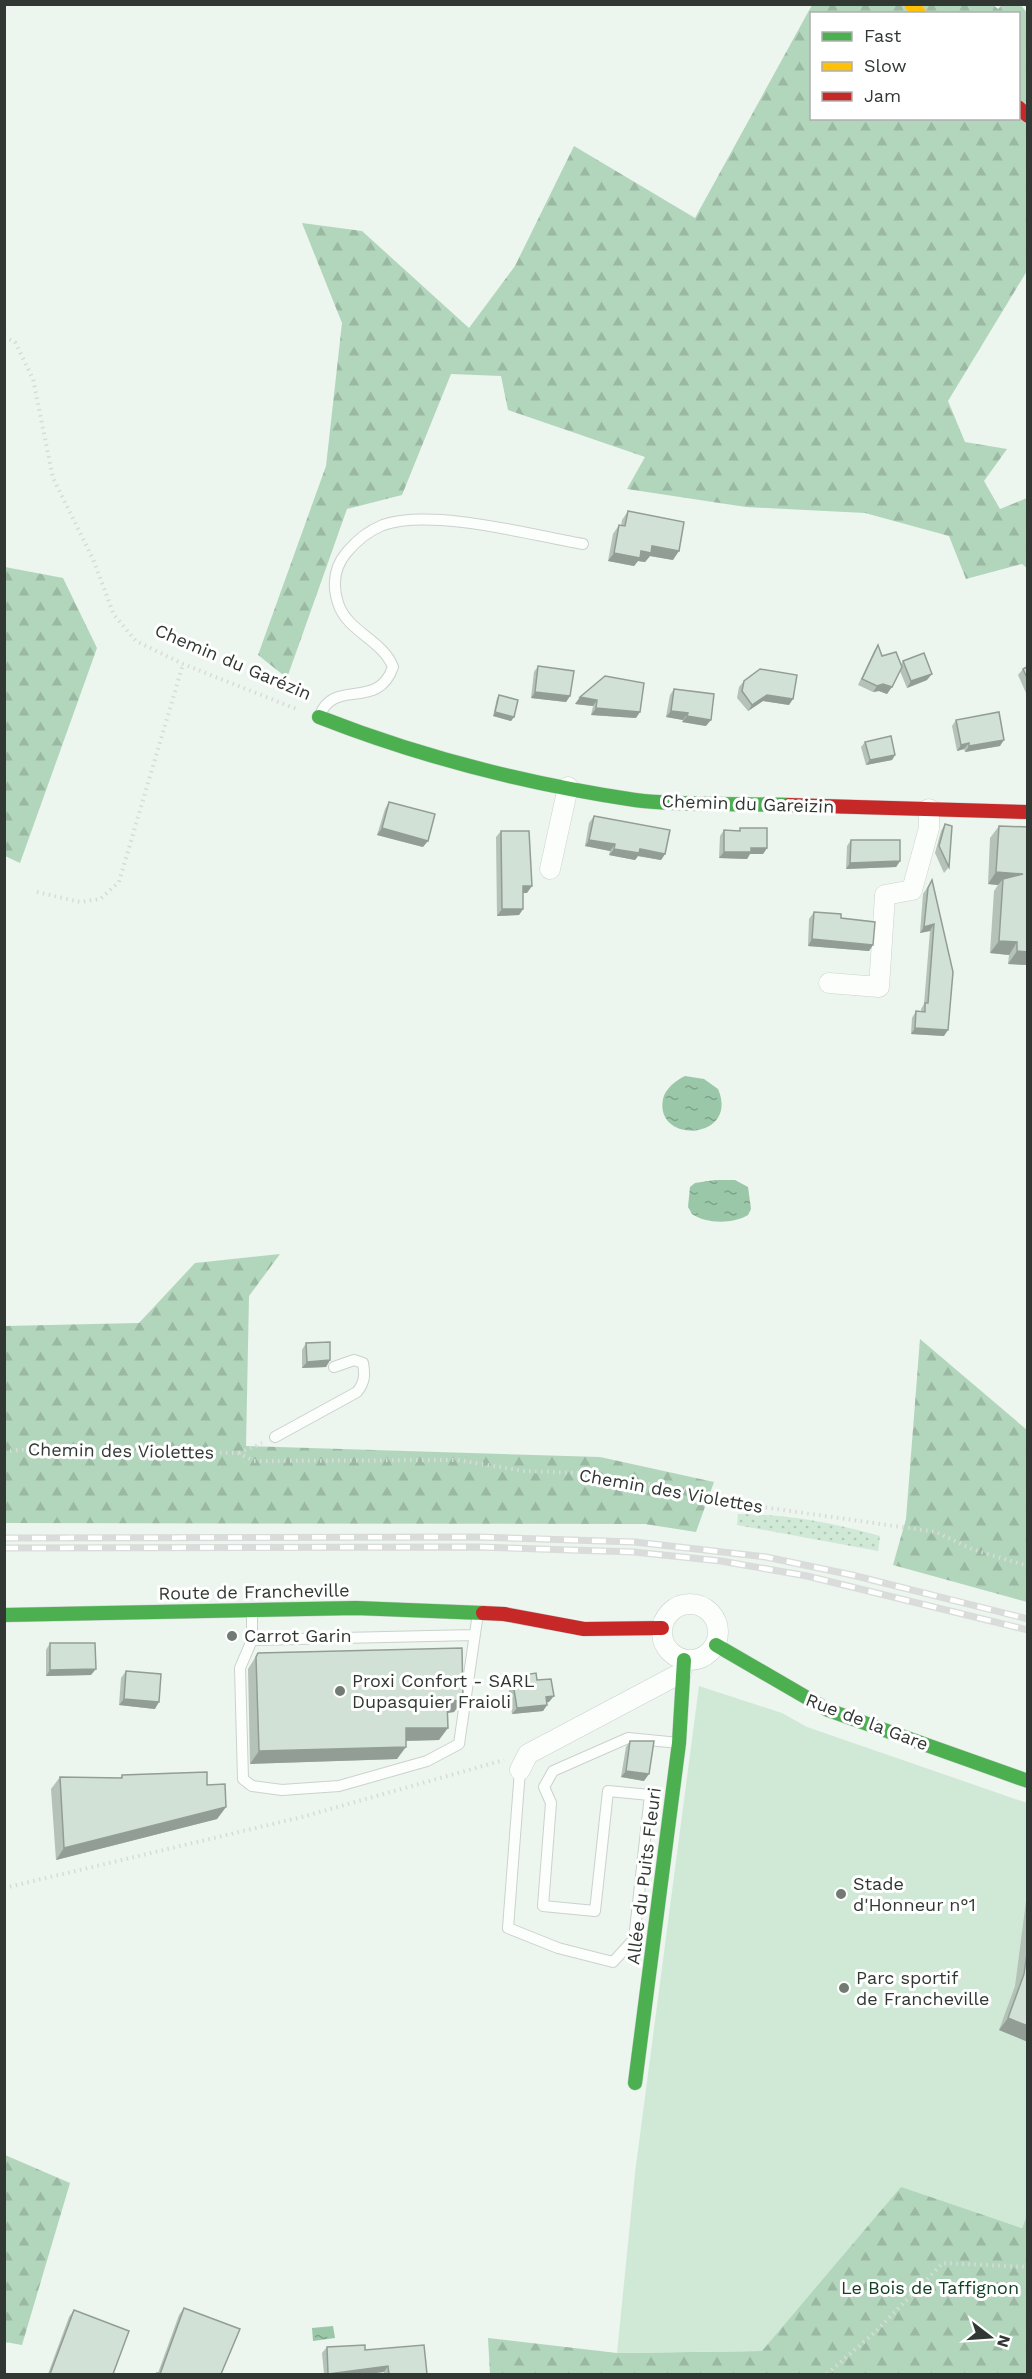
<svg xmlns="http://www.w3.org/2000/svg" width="1032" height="2379" viewBox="0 0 1032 2379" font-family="'Work Sans',sans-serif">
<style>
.forest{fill:url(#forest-firs);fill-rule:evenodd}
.park{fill:#d0e9d6}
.garden{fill:url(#garden-dots)}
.water{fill:url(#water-ripples)}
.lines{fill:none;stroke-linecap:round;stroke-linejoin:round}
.lane-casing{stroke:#cbd2cd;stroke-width:12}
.street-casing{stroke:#cbd2cd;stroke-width:21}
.fast-casing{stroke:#cbd2cd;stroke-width:15}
.slow-casing{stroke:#cbd2cd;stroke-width:15}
.jam-casing{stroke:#cbd2cd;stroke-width:15}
.path{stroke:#d8dbd9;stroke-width:4;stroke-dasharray:1.5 4.5;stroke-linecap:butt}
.lane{stroke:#fcfefc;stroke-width:10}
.street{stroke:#fcfefc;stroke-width:20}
.fast{stroke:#4caf50;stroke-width:14}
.slow{stroke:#ffc107;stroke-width:14}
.jam{stroke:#c62828;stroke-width:14}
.rail-casing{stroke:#d9dcda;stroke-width:7}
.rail{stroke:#fff;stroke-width:4.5;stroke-dasharray:14;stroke-linecap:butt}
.wall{fill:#b4c2b7}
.shaded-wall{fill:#929e95}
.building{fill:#d1e1d5;stroke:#929e95;stroke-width:1.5}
.poi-dot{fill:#727a74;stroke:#fff;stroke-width:2}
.labels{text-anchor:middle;stroke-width:6;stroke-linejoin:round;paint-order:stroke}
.street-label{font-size:18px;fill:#313833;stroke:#fff}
.poi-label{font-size:18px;fill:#313833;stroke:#fff;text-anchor:start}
.park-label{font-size:18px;fill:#124024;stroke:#fff}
</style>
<defs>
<pattern id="forest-firs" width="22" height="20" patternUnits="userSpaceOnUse" patternTransform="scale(1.5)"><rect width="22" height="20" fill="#b2d6bc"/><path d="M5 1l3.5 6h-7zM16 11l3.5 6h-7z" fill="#9ab8a2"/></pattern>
<pattern id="garden-dots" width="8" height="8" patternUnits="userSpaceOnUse" patternTransform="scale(1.5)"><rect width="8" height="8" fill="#d0e9d6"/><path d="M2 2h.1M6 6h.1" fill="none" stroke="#b3c9b8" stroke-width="1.8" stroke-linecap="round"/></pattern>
<pattern id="water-ripples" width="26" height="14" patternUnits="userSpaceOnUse" patternTransform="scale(1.5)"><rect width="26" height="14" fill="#9ac7a7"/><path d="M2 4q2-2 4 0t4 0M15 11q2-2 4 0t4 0" fill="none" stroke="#7ea389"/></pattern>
</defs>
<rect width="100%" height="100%" fill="#ecf5ee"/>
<g class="forest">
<path d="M992,4l6,5 4,-4 18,-1 7,9v258l-79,130 17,41 42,7 -23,32 16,28 27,-11v70l-5,-4 -56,15 -17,-43 -84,-23 -119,-6 -119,-18 18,-32 -137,-47 -7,-34 -50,-2 -49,121 -55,14 -60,169 -29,-23 68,-189 16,-143 -40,-100 60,8 107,97 46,-62 59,-120 121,72 117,-213zM812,14h206v104h-206z"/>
<path d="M5,567l58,11 34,70 -77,215 -15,-7z"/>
<path d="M280,1254l-31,42 -3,150 354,11 114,25 -18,50 -51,-8 -640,-1v-197l134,-3 56,-60z"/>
<path d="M920,1339l107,91v172l-134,-37 13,-46z"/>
<path d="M5,2155l65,28 -48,162 -17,-3z"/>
<path d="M901,2186l121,42 5,-15v161h-537l-2,-36 129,15 144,-2z"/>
</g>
<path class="park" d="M699,1686l83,27 25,14 220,76 1,410 -6,15 -121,-41 -139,164 -145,2 18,-180z"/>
<path class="garden" d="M738,1514c49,0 96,9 142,22l-2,15 -141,-26z"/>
<g class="water">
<path d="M685,1076l19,3 14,10c22,51 -64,56 -55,10 2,-10 13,-19 22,-23z"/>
<path d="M715,1180h20l13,7 3,22 -3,6c-15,9 -42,9 -56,-1l-4,-7 2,-20 5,-4z"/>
<path d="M333,2326l2,12 -22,3 -1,-13z"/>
</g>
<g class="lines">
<defs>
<g id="lane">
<path d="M320,715c14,-37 58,-4 73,-48 -11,-28 -46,-35 -55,-64 -6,-19 -4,-36 9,-51 10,-12 21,-21 36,-27 48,-17 149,10 200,19"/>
<path d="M275,1437l82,-45c8,-10 8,-17 6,-29l-9,-3 -20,7"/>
<path d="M252,1610v30"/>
<path d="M474,1635l-222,5 -12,28 3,111 9,7 30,4 57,-4 88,-25 32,-17 19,-131"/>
<path d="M520,1770l-12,158 50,20 55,14 21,-23 16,-144h5"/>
<path d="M650,1795l-42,-4 -13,120 -52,-5 8,-103 -7,-16 9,-16 75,-33 51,5"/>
</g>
<g id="street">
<path d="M550,869l18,-82"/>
<path d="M829,983l50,4 6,-92 27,-5 17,-62v-19"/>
<circle cx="690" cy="1632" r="28"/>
<path d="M520,1770l8,-16 153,-81"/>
</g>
<g id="fast">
<path d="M319,717c102,40 208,67 316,83 47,6 106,3 154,5"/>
<path d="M4,1615l352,-7 127,5"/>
<path d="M716,1645l112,65 200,71"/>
<path d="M635,2083l44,-340 5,-83"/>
</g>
<path id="slow" d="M911,4l9,10"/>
<g id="jam">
<path d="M1018,107l10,9"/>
<path d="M789,805l239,7"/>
<path d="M483,1613l21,1 80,15 78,-1"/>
</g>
</defs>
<use href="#lane" class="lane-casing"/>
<use href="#street" class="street-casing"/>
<use href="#fast" class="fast-casing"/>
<use href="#slow" class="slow-casing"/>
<use href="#jam" class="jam-casing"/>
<g class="path">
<path d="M4,337l11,5 18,37 20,99 40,81 21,56 22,26 47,23 116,46"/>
<path d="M37,892l43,10 20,-3 19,-17 64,-218"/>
<path d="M4,1451l32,-2 202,4 16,8 204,-1 66,11 59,2 104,17 48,13 201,29 38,18 54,16"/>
<path d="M239,1453l23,-10"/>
<path d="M4,1888l298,-71 202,-57"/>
<path d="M827,2374l47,-41 69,-70 85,4"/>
</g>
<use href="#lane" class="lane"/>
<use href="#street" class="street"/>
<use href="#fast" class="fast"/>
<use href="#slow" class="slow"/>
<use href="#jam" class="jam"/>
<defs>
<g id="rail">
<path d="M4,1538l473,-1 158,5 131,15 86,18 176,44"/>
<path d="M4,1548l473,-1 157,5 87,9 86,15 221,54"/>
</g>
</defs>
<use href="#rail" class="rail-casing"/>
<use href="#rail" class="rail"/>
</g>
<g class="wall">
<path d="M628,511l45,49 -23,-4 -5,6 -7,-1 -4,5 -26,-5 5,-27 6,-9 2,1 1,-6z"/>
<path d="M878,645l4,11 19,8 2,-3 24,19 -20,8 -7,-17 -13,23 -8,-3 -6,1 -15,-7 16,-34z"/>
<path d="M538,666l32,30 -4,6 -35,-4 3,-26z"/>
<path d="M1028,666v27h-2l-8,-18 5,-6z"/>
<path d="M605,676l31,42 -45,-3 2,-9 -18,-2z"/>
<path d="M744,681l45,24 -26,-4 -15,10 -11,-13 2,-11z"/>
<path d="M674,689l32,37 -24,-4 1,-2 -17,-3 4,-22z"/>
<path d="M499,695l15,22 -3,4 -18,-5 4,-18z"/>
<path d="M956,720l44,26 -35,6 -1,-3 -7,2 -5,-25z"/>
<path d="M865,742l30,13 -3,5 -26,5 -5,-18z"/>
<path d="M389,802l34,45 -46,-12 8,-26z"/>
<path d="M594,816l71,38 -4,6 -23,-4 -3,4 -26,-5 1,-4 -25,-5 4,-23z"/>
<path d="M945,824l4,43 -5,6 -9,-20 6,-22z"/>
<path d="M999,826l29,1v138l-20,-1 1,-9 -19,-2 4,-62 4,-6 -10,-1 2,-46z"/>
<path d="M740,828l27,20 -4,6h-13l-3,5 -28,-1 1,-22 4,-6 15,1z"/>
<path d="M501,831l26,62h-4v16l-4,6 -22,1 -1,-79z"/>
<path d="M851,840l49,21 -4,6 -50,2 1,-23z"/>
<path d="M932,880l12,156 -33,-2 1,-16 4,-7 5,1v-3l3,-5 6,-73 -10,2 3,-39z"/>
<path d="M814,912l27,6 32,27 -4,6 -61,-5 1,-27z"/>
<path d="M306,1343l24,17 -4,7 -24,1v-18z"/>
<path d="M50,1643l41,32 -45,1v-26z"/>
<path d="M258,1653l205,47 -9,12 -6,1 -9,27 -33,1 -9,18 -147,5 -2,-95z"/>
<path d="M126,1671l29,38 -36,-4 2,-27z"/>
<path d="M512,1677l25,3 12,22h-2v3l-4,6 -31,3 -4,-31z"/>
<path d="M630,1741l14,40 -23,-4 5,-30z"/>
<path d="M122,1775l85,10 19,22 -9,12 -161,41 -5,-71 9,-12 60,1z"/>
<path d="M1028,1886v156l-29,-12 16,-44z"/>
<path d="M184,2308l37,66h-65l1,-1h1l21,-58z"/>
<path d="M74,2310l39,64h-65l21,-57z"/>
<path d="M327,2347l38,3 62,24h-43v-2l-17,2h-43l-2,-21z"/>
</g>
<g class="shaded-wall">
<path d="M652,546l27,5 -6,9 -23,-4 -5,6 -7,-1 -4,5 -26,-5 6,-8 27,-2z"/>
<path d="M932,674l-5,6 -20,8 4,-7z"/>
<path d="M883,684l9,3 -5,7 -8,-3 -6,1 4,-6z"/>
<path d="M535,692l35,4 -4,6 -35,-4z"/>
<path d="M767,695l26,4 -4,6 -26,-4 -15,10 4,-6z"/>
<path d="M580,697l17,3 -4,6 -18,-2z"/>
<path d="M596,708l44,4 -4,6 -45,-3z"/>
<path d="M671,711l17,2 -5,7 -17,-3z"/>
<path d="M495,712l19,5 -3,4 -18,-5z"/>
<path d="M687,716l24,4 -5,6 -24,-4z"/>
<path d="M1004,740l-4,6 -35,6 4,-6z"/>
<path d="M969,743l-5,6 -7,2 4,-6z"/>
<path d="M895,755l-3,5 -26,5 4,-5z"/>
<path d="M382,828l46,13 -5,6 -46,-12z"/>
<path d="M589,840l26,4 -5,7 -25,-5z"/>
<path d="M751,848h16l-4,6h-13l-3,5 -28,-1 5,-6z"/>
<path d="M614,849h26l25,5 -4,6 -23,-4 -3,4 -26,-5z"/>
<path d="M900,861l-4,6 -50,2 4,-6z"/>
<path d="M996,872l27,2 -20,5 -5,6 -10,-1z"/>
<path d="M523,886h9l-5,7h-9z"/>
<path d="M502,909h21l-4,6 -22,1z"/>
<path d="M934,924l-4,7 -10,2 4,-6z"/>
<path d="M812,939l61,6 -4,6 -61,-5z"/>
<path d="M999,941l18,1 -8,13 -19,-2z"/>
<path d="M1017,951l11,1v13l-20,-1z"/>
<path d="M915,1028l33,2 -4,6 -33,-2z"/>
<path d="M330,1360l-4,7 -24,1 5,-6z"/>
<path d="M96,1669l-5,6 -45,1 4,-6z"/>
<path d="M554,1696l-5,6 -7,1 4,-6z"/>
<path d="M124,1699l35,3 -4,7 -36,-4z"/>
<path d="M463,1700l-9,12 -16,2 9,-13z"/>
<path d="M547,1705l-4,6 -31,3 5,-6z"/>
<path d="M406,1728h42l-9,12 -41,1z"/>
<path d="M406,1747l-9,12 -147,5 9,-13z"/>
<path d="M626,1771l23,3 -5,7 -23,-4z"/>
<path d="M226,1807l-9,12 -161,41 8,-12z"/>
<path d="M1008,2018l20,8v16l-29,-12z"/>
<path d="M388,2366l-4,6 -17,2h-39z"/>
</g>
<g class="building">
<path d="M628,511l56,11 -5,29 -27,-5 -1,7 -10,-2 -1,7 -26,-5 5,-28 6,1z"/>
<path d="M878,645l4,11 14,-4 6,15 -10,20 -9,-3 -6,2 -15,-7z"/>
<path d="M924,653l8,21 -21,7 -8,-20z"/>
<path d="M538,666l36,5 -4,25 -35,-4z"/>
<path d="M1028,666v14l-5,-11z"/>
<path d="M760,669l37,6 -4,24 -26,-4 -15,10 -10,-14 2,-10z"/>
<path d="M605,676l39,7 -4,29 -44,-4 1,-8 -17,-3z"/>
<path d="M674,689l40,5 -3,26 -24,-4 1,-3 -17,-2z"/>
<path d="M499,695l19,5 -4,17 -19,-5z"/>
<path d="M999,712l5,28 -35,6v-3l-8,2 -5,-25z"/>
<path d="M891,736l4,19 -25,5 -5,-18z"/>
<path d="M389,802l46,12 -7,27 -46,-13z"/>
<path d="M594,816l76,14 -5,24 -25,-5 -1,4 -25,-4 1,-5 -26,-4z"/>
<path d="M945,824l7,2 -3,41 -10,-21z"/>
<path d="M999,826l29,1v125l-11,-1v-9l-18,-1 4,-62 20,-5 -27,-2z"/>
<path d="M740,828h27v20h-16v4h-27v-22l16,1z"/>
<path d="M501,831h28l3,55h-9v23h-21z"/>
<path d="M851,840h49v21l-50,2z"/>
<path d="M932,880l21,92 -5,58 -33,-2 1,-17 9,1v-9h3l6,-79 -10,3 4,-39z"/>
<path d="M814,912l27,2v4l34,4 -2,23 -61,-6z"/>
<path d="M330,1342v18l-23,2 -1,-19z"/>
<path d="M50,1643h45l1,26 -46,1z"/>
<path d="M462,1648l1,52 -16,1 1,27h-42v19l-147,4 -3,-94 2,-4z"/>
<path d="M126,1671l35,3 -2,28 -35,-3z"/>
<path d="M536,1673l1,7 14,-1 3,17 -8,1 1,8 -30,3 -5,-31z"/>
<path d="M630,1741h24l-5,33 -23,-3z"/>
<path d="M207,1772v13l18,-1 1,23 -162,41 -4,-71 62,1v-3z"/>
<path d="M1028,1946v80l-20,-8 16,-44z"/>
<path d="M184,2308l56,21 -19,45h-64v-1l3,1z"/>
<path d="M74,2310l55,21 -16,43h-63z"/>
<path d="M365,2345v5l59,-5 3,29h-38l-1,-8 -60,8 -1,-27z"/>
</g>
<g class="poi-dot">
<circle cx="232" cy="1636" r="6"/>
<circle cx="340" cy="1691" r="6"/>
<circle cx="841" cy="1894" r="6"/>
<circle cx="844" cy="1988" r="6"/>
</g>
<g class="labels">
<g class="street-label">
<text transform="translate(233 662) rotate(23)" y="6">Chemin du Garézin</text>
<text transform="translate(748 804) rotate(2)" y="6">Chemin du Gareizin</text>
<text transform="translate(121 1451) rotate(1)" y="6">Chemin des Violettes</text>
<text transform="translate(671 1491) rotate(10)" y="6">Chemin des Violettes</text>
<text transform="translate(254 1592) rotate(-1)" y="6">Route de Francheville</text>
<text transform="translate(867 1722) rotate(21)" y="6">Rue de la Gare</text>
<text transform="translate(644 1876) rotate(-83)" y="6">Allée du Puits Fleuri</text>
</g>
<g class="poi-label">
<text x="244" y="1642">Carrot Garin</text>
<text x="352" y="1687">Proxi Confort - SARL<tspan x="352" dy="21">Dupasquier Fraioli</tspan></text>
<text x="853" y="1890">Stade<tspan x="853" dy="21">d'Honneur n°1</tspan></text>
<text x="856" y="1984">Parc sportif<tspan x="856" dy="21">de Francheville</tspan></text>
</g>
<g class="park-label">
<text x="930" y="2294">Le Bois de Taffignon</text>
</g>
</g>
<rect width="1032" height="2379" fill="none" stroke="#313833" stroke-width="12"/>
<rect x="810" y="12" width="210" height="108" fill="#ffffff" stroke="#adafad" stroke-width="1.5"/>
<rect x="822" y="32" width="30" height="9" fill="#4caf50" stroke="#adafad" stroke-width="1.5"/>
<text x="864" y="42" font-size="18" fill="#313833">Fast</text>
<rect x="822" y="62" width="30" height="9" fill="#ffc107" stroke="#adafad" stroke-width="1.5"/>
<text x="864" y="72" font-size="18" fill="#313833">Slow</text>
<rect x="822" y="92" width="30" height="9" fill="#c62828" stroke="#adafad" stroke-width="1.5"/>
<text x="864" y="102" font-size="18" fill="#313833">Jam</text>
<g transform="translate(990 2337) rotate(107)" stroke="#ffffff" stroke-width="4.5" paint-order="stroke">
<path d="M0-4.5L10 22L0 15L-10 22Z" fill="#313833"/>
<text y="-9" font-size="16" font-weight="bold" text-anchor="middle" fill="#313833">N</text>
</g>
</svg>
